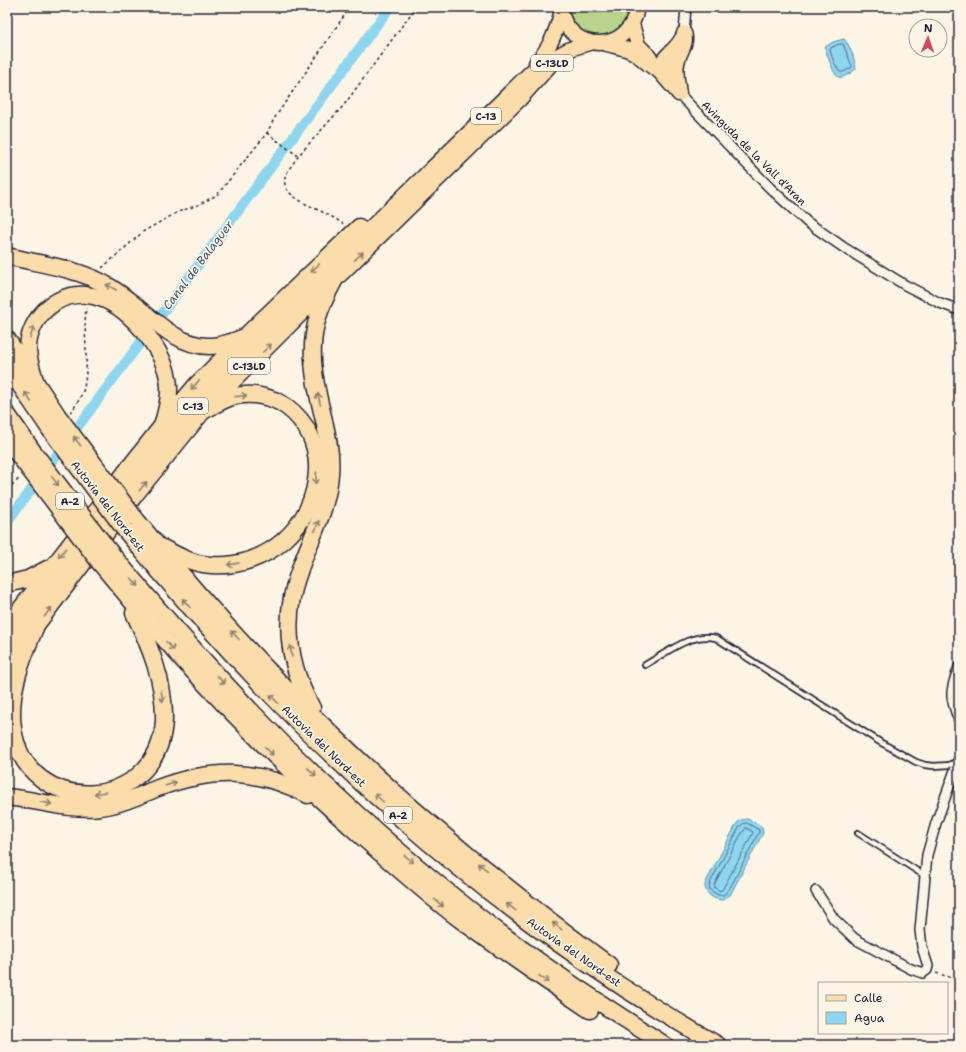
<svg xmlns="http://www.w3.org/2000/svg" width="966" height="1052" viewBox="0 0 966 1052" font-family="'Shantell Sans',sans-serif">
<style>
.green{fill:#b8d48c;stroke:#6d7b64}
.water{fill:#8ed5ef;stroke:#638da7}
.lines{fill:none;stroke-linecap:round;stroke-linejoin:round}
.shore{stroke:#4d6a83;stroke-width:1}
.canal{stroke:#8ed5ef;stroke-width:10}
.service-casing{stroke:#22223b;stroke-width:8}
.minor-casing{stroke:#22223b;stroke-width:12}
.primary-casing{stroke:#22223b;stroke-width:17}
.motorway-casing{stroke:#22223b;stroke-width:19}
.path{stroke:#22223b;stroke-width:1.5;stroke-dasharray:3 3;stroke-linecap:butt}
.service{stroke:#fcf5e5;stroke-width:4.5}
.minor{stroke:#fcf5e5;stroke-width:9}
.primary{stroke:#fbddab;stroke-width:14}
.motorway{stroke:#fbddab;stroke-width:16}
.motorway-bridge-casing{stroke:#22223b;stroke-width:19;stroke-linecap:butt}
.motorway-bridge{stroke:#fbddab;stroke-width:16}
.oneway{stroke:#8e8073}
.labels{text-anchor:middle;stroke-width:3.5;stroke-linejoin:round;paint-order:stroke}
.shield{fill:#fcf5e5;stroke:#63616e;stroke-width:1}
.shield-label{font-size:10px;font-weight:bold;fill:#22223b}
.street-label{font-size:11px;fill:#22223b;stroke:#fcf5e5}
.water-label{font-size:12px;font-style:italic;fill:#425871;stroke:#fcf5e5}
</style>
<rect width="100%" height="100%" fill="#fcf5e5"/>
<filter id="ink" filterUnits="userSpaceOnUse"><feTurbulence type="fractalNoise" baseFrequency=".025" numOctaves="2"/><feDisplacementMap in="SourceGraphic" scale="8" xChannelSelector="R" yChannelSelector="G"/><feConvolveMatrix kernelMatrix="1 2 1 2 8 2 1 2 1" color-interpolation-filters="sRGB"/></filter>
<g filter="url(#ink)">
<path class="green" d="M567,7h63v1c-3,8 -5,17 -12,22 -19,15 -49,2 -51,-23z"/>
<g class="water">
<path d="M844,39c6,6 11,21 12,30 -4,3 -13,10 -18,8 -4,-2 -12,-24 -13,-30l8,-5z"/>
<path d="M747,819l11,5 4,3 1,6 -33,62 -7,5c-9,0 -19,-6 -18,-16l32,-61 4,-3z"/>
</g>
<g class="lines">
<g class="shore">
<path d="M840,44h3l9,22 -1,2 -10,5c-5,-5 -9,-15 -11,-23l1,-2z"/>
<path d="M747,823l12,7v2l-28,54 -7,9h-6l-8,-5 -1,-5 31,-59 3,-2z"/>
<path d="M746,828l6,3 1,2 -27,50 -4,7 -2,1 -5,-3 -1,-3 25,-47z"/>
</g>
<path class="canal" d="M7,522l383,-515"/>
<defs>
<g id="service">
<path d="M645,665c22,-12 45,-33 71,-27l164,104 36,20 9,3 9,1 15,-1 9,-4"/>
<path d="M858,833l67,43"/>
</g>
<g id="minor">
<path d="M684,33l2,-26"/>
<path d="M679,94l91,94 37,34 36,25 62,38 35,18 19,7"/>
<path d="M959,667c-9,24 -10,29 0,53"/>
<path d="M816,891l18,28 21,20 56,30 12,4 4,-3 1,-4 -6,-19 -2,-17 7,-75 9,-32 23,-64"/>
</g>
<g id="primary">
<path d="M560,7c7,48 71,48 77,0"/>
<path d="M632,24l6,21 9,9 12,17 20,23"/>
<path d="M604,43c9,3 18,4 27,8 17,8 27,33 46,11"/>
<path d="M536,63c14,-15 20,-31 25,-49"/>
<path d="M659,71c1,-14 17,-20 23,-33"/>
<path d="M679,94c-1,-10 -4,-21 -2,-31 2,-11 11,-19 7,-30"/>
<path d="M7,625l123,-160 33,-42 33,-39 46,-46 117,-112"/>
<path d="M7,648c64,-87 127,-177 200,-258 20,-22 43,-42 64,-64 85,-86 174,-169 261,-255l7,-3 10,-10"/>
<path d="M7,665l129,-170 69,-85 129,-129 185,-181 40,-45 11,-6 19,-6"/>
</g>
<g id="motorway">
<path d="M7,256c32,8 64,11 94,26 36,17 68,65 109,64 11,0 22,-4 32,-8"/>
<path d="M7,339l51,77"/>
<path d="M7,366l42,62"/>
<path d="M36,383c-3,-10 -7,-21 -8,-32 -1,-34 32,-63 65,-55 33,7 69,50 75,82 3,16 -1,30 -5,45"/>
<path d="M7,414l25,36"/>
<path d="M7,440l16,21"/>
<path d="M134,517c63,78 129,152 202,221 85,82 178,157 273,227"/>
<path d="M125,530c165,204 364,386 593,515"/>
<path d="M163,548c15,8 30,16 48,17 56,4 104,-39 106,-95 1,-25 -10,-48 -30,-63 -15,-11 -37,-15 -55,-10 -10,3 -19,9 -27,13"/>
<path d="M110,552c65,78 132,153 205,223 71,67 146,131 225,187 41,29 83,56 125,83"/>
<path d="M100,563c79,98 166,189 261,273 32,28 63,56 97,82 43,32 87,62 132,92"/>
<path d="M7,584l21,-5 23,-12"/>
<path d="M35,628c-13,32 -27,65 -22,100 12,92 147,85 151,-8 1,-37 -14,-74 -30,-107"/>
<path d="M312,708c-25,-45 -30,-93 -11,-142 11,-30 27,-59 29,-92 2,-21 -3,-41 -8,-62 -8,-32 -14,-64 -4,-95 4,-13 10,-25 16,-36"/>
<path d="M7,797c31,3 63,14 93,10 20,-2 40,-12 58,-19 54,-20 99,-20 150,7"/>
</g>
</defs>
<use href="#service" class="service-casing"/>
<use href="#minor" class="minor-casing"/>
<use href="#primary" class="primary-casing"/>
<use href="#motorway" class="motorway-casing"/>
<g class="path">
<path d="M267,133l31,23 46,-51 72,-98"/>
<path d="M298,156c-4,7 -11,14 -13,22 -1,5 0,10 4,14 12,13 39,20 54,32"/>
<path d="M102,268l42,-37 34,-19 20,-7 19,-10 50,-62 7,-14 76,-112"/>
<path d="M71,413c4,-7 9,-14 12,-22 7,-24 0,-57 3,-83"/>
<path d="M7,489l12,-10"/>
<path d="M936,973l23,7"/>
</g>
<use href="#service" class="service"/>
<use href="#minor" class="minor"/>
<use href="#primary" class="primary"/>
<use href="#motorway" class="motorway"/>
<defs>
<g id="motorway-bridge">
<path d="M58,416l76,101"/>
<path d="M49,428l76,102"/>
<path d="M32,450l78,102"/>
<path d="M23,461l77,102"/>
</g>
</defs>
<use href="#motorway-bridge" class="motorway-bridge-casing"/>
<use href="#motorway-bridge" class="motorway-bridge"/>
</g>
<defs><path id="oneway-shaft" d="M-6 0H5M1.5-3L5.5 0L1.5 3" fill="none" stroke-width="1.6" stroke-linecap="round" stroke-linejoin="round"/></defs>
<g class="oneway">
<use href="#oneway-shaft" transform="translate(359 256) rotate(-44)"/>
<use href="#oneway-shaft" transform="translate(315 268) rotate(136)"/>
<use href="#oneway-shaft" transform="translate(111 287) rotate(-150)"/>
<use href="#oneway-shaft" transform="translate(32 332) rotate(-71)"/>
<use href="#oneway-shaft" transform="translate(267 348) rotate(-45)"/>
<use href="#oneway-shaft" transform="translate(195 385) rotate(132)"/>
<use href="#oneway-shaft" transform="translate(241 396) rotate(-6)"/>
<use href="#oneway-shaft" transform="translate(28 397) rotate(-124)"/>
<use href="#oneway-shaft" transform="translate(319 399) rotate(-103)"/>
<use href="#oneway-shaft" transform="translate(77 441) rotate(-127)"/>
<use href="#oneway-shaft" transform="translate(316 478) rotate(95)"/>
<use href="#oneway-shaft" transform="translate(55 481) rotate(54)"/>
<use href="#oneway-shaft" transform="translate(143 486) rotate(-51)"/>
<use href="#oneway-shaft" transform="translate(317 526) rotate(-69)"/>
<use href="#oneway-shaft" transform="translate(62 553) rotate(128)"/>
<use href="#oneway-shaft" transform="translate(233 564) rotate(172)"/>
<use href="#oneway-shaft" transform="translate(135 582) rotate(50)"/>
<use href="#oneway-shaft" transform="translate(186 603) rotate(-131)"/>
<use href="#oneway-shaft" transform="translate(48 612) rotate(-53)"/>
<use href="#oneway-shaft" transform="translate(235 635) rotate(-132)"/>
<use href="#oneway-shaft" transform="translate(170 646) rotate(48)"/>
<use href="#oneway-shaft" transform="translate(291 651) rotate(-98)"/>
<use href="#oneway-shaft" transform="translate(221 680) rotate(47)"/>
<use href="#oneway-shaft" transform="translate(162 696) rotate(81)"/>
<use href="#oneway-shaft" transform="translate(274 699) rotate(-134)"/>
<use href="#oneway-shaft" transform="translate(269 751) rotate(45)"/>
<use href="#oneway-shaft" transform="translate(312 772) rotate(44)"/>
<use href="#oneway-shaft" transform="translate(171 784) rotate(-18)"/>
<use href="#oneway-shaft" transform="translate(100 793) rotate(171)"/>
<use href="#oneway-shaft" transform="translate(379 798) rotate(-138)"/>
<use href="#oneway-shaft" transform="translate(46 803) rotate(10)"/>
<use href="#oneway-shaft" transform="translate(409 859) rotate(40)"/>
<use href="#oneway-shaft" transform="translate(483 867) rotate(-141)"/>
<use href="#oneway-shaft" transform="translate(439 903) rotate(39)"/>
<use href="#oneway-shaft" transform="translate(511 907) rotate(-143)"/>
<use href="#oneway-shaft" transform="translate(557 926) rotate(-142)"/>
<use href="#oneway-shaft" transform="translate(544 979) rotate(34)"/>
</g>
</g>
<g class="labels">
<g class="shield">
<rect x="531" y="55" width="42" height="16" rx="3"/>
<rect x="471" y="108" width="30" height="16" rx="3"/>
<rect x="228" y="358" width="42" height="16" rx="3"/>
<rect x="178" y="398" width="30" height="16" rx="3"/>
<rect x="56" y="493" width="28" height="16" rx="3"/>
<rect x="384" y="807" width="28" height="16" rx="3"/>
</g>
<g class="shield-label">
<text x="552" y="67">C-13LD</text>
<text x="486" y="120">C-13</text>
<text x="249" y="370">C-13LD</text>
<text x="193" y="410">C-13</text>
<text x="70" y="505">A-2</text>
<text x="398" y="819">A-2</text>
</g>
<g class="street-label">
<text transform="translate(754 153) rotate(45)" y="4">Avinguda de la Vall d'Aran</text>
<text transform="translate(108 506) rotate(52)" y="4">Autovia del Nord-est</text>
<text transform="translate(324 746) rotate(44)" y="4">Autovia del Nord-est</text>
<text transform="translate(574 952) rotate(35)" y="4">Autovia del Nord-est</text>
</g>
<g class="water-label">
<text transform="translate(198 265) rotate(-53)" y="4">Canal de Balaguer</text>
</g>
</g>
<rect width="966" height="1052" fill="none" stroke="#fcf5e5" stroke-width="24"/>
<rect x="12" y="12" width="942" height="1028" fill="none" stroke="#22223b" stroke-width="1.5" filter="url(#ink)"/>
<rect x="818" y="982" width="130" height="52" fill="#fcf5e5" stroke="#a5a1a1"/>
<rect x="826" y="995" width="20" height="6" fill="#fbddab" stroke="#a5a1a1"/>
<text x="854" y="1002" font-size="12" fill="#22223b">Calle</text>
<rect x="826" y="1012" width="20" height="12" fill="#8ed5ef" stroke="#a5a1a1"/>
<text x="854" y="1022" font-size="12" fill="#22223b">Agua</text>
<g transform="translate(928 38) rotate(2)"><circle r="19" fill="#fcf5e5" stroke="#a5a1a1"/>
<path d="M0-3L7 15L0 10L-7 15Z" fill="#d1495b"/>
<text y="-6" font-size="11" font-weight="bold" text-anchor="middle" fill="#22223b">N</text>
</g>
</svg>
